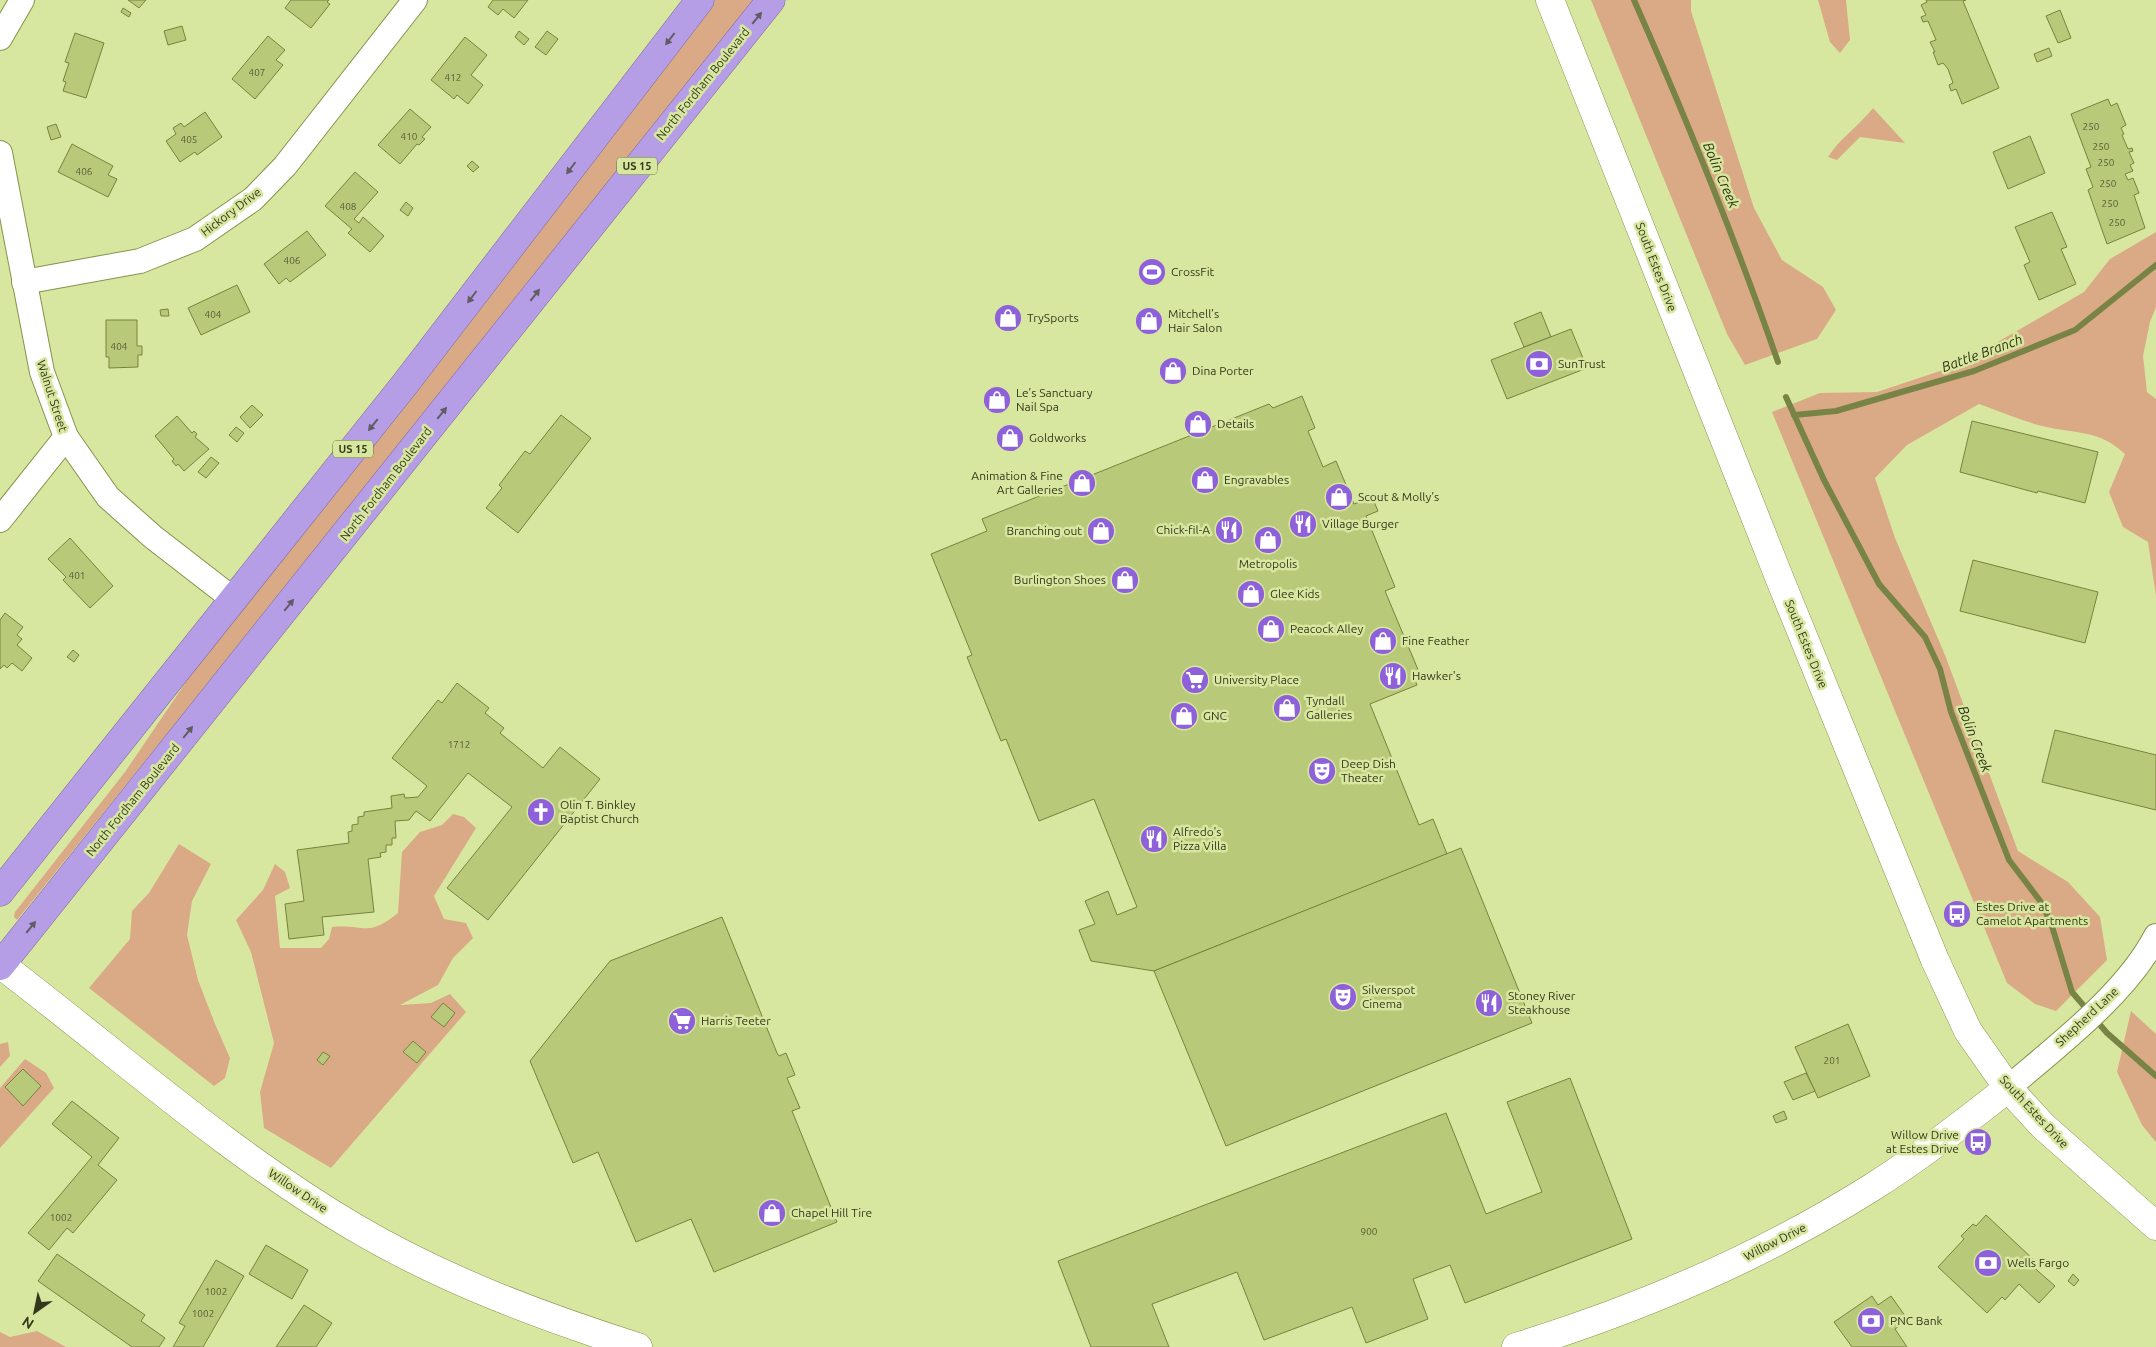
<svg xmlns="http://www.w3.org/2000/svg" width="2156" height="1347" viewBox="0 0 2156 1347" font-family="Ubuntu,sans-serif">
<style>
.green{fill:#daaa86}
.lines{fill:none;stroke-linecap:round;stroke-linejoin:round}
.stream{stroke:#788445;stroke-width:6}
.building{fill:#b9c97a;stroke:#76833e}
.minor-casing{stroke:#85934e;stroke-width:26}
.tertiary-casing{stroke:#85934e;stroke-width:29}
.secondary-casing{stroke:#85934e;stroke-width:29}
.trunk-casing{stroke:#7c6a9b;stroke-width:29}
.minor{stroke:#fff;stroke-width:24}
.tertiary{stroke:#fff;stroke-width:28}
.secondary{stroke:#fff;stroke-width:28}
.trunk{stroke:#b69ee6;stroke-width:28}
.oneway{fill:#615c63}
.labels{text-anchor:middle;stroke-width:5;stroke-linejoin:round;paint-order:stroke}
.number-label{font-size:10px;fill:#545c34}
.shield{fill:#d8e79f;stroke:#646c43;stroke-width:1}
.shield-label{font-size:11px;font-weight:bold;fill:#33381c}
.street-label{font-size:12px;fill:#33381c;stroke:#d8e79f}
.poi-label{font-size:12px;fill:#33381c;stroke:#d8e79f;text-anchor:start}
.water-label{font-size:14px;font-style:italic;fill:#2f3514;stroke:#d8e79f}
</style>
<rect width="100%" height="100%" fill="#d8e79f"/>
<g class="green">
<path d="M713,0h45l-741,920 -3,-3 1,-5 110,-140 82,-121z"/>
<path d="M1591,0h100v11l63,197 28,52 41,27 13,23 -19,29 -72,26 -18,-31z"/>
<path d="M1818,0h28l4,40 -10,13 -10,-11z"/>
<path d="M1873,108l32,35 -45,-6 -23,23 -9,-3c12,-19 31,-31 45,-49z"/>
<path d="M2156,232v75l-6,15 -7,34 4,36 9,7v197l-8,-54 -25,-15 -14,-35 16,-38c-26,-25 -51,-20 -83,-28 -21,-5 -42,-15 -63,-22l-72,41 -32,33 20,60 50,117 73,196 50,31 32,35 7,43 -51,51 -21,-7 -28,-21 -235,-571 48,-19 57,-1 81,-27 126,-73 26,-33z"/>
<path d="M453,814l11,3 12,11 -42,68 10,23 22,4 7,15 -20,20 -15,27 -38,20 31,-2 19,-9 16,18 -135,156 -67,-40 -4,-36 14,-49 -23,-91 -15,-32 27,-30 12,-26 10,8 5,16 -15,8 5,52h41l8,-9 3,-12c33,-3 35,11 66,-14l4,-61 18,-20 22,-7z"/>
<path d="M179,844l32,20 -19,37 -5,34 11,45 17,44 15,34 -5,20 -11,8 -125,-98 41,-49 2,-28 17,-18z"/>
<path d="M2131,1011l25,23v108l-14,-17 -25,-53z"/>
<path d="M8,1042l2,14 -10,11v-23z"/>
<path d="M25,1059l21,14 8,15 -54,60v-60z"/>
<path d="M37,1331l29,16h-66v-15l10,5z"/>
</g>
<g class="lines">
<g class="stream">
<path d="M1634,0c53,120 101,238 144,362"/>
<path d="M1786,397l38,83 55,104 46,53 15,32 11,43 58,148 32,42 10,21 21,69 35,41 49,43"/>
<path d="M1794,415l42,-4 138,-40 101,-41 81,-65"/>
</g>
</g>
<g class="building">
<path d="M128,0h18l-7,8z"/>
<path d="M291,0h38l-2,2 3,2 -19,24 -26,-20z"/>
<path d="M493,0h35l-14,18 -11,-9 -5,6 -10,-8z"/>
<path d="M1926,0h40l-3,1 36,87 -37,16 -6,-15 -5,2 -2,-6 4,-2 -5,-14 -5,-6 -5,2 -5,-13h2l-5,-10 6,-2 -8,-19 -5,1 -2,-5 5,-2 -5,-10 6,-3z"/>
<path d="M123,8l8,5 -2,4 -8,-5z"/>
<path d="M2060,10l11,28 -13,5 -12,-27z"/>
<path d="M182,26l4,14 -18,5 -4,-14z"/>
<path d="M519,31l10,8 -5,6 -9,-8z"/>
<path d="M547,31l11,8 -12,16 -11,-8z"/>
<path d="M75,33l29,10 -18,55 -23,-7 3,-9 -3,-1 6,-18 -4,-1z"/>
<path d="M268,36l17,14 -9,10 7,5 -28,34 -23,-20z"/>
<path d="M465,37l22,18 -16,20 12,10 -15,19 -11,-9 -3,4 -23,-19z"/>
<path d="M2049,48l3,8 -15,6 -3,-8z"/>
<path d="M2108,99l3,7 6,-3 9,22 -5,3 3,6 -2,1 6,14 4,-1 1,3 -4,1 5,11 -4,2 3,6 -8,3 3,6 5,-2 6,15 -5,2 11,33 -38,16 -19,-54 5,-3 -7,-18 5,-2 -20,-53z"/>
<path d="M410,109l21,18 -9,10 3,2 -6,6 -2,-1 -17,20 -22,-19z"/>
<path d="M205,112l17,25 -25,18 -2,-3 -15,10 -14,-21 10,-7 -3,-6 8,-5 3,4z"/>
<path d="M56,124l5,13 -10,3 -4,-13z"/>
<path d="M2030,136l15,37 -37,16 -15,-37z"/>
<path d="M72,144l41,22 -5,9 9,4 -9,18 -50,-25z"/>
<path d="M472,161l7,6 -6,5 -6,-6z"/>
<path d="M355,172l23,20 -24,27 5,4 4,-6 21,19 -14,16 -22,-19 4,-4 -27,-23z"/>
<path d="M406,202l7,6 -5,8 -8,-6z"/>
<path d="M2052,212l15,35 -6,2 15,35 -37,16 -15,-35 6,-3 -15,-35z"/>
<path d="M307,231l19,24 -36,27 -4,-4 -7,6 -15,-20z"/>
<path d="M237,285l13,27 -49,23 -13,-27z"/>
<path d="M168,309l1,7h-8l-1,-6z"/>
<path d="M1541,312l10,25 -27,10 -10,-24z"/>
<path d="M106,320h31v26h5v9h-4v12l-29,1v-11h-3z"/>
<path d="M1571,329l16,39 -80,31 -16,-39z"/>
<path d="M1302,396l13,32 -7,3 15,36 13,-6 18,43 18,-7 6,14 -12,5 29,71 -10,4 34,81 -6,3 4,10 -47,19 49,121 14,-6 14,35 -293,117 -63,-10 -12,-31 16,-6 -10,-23 23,-10 9,24 20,-8 -43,-108 -55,22 -33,-82 -5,2 -34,-84 5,-2 -41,-101 56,-23 -5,-12 287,-115 4,4z"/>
<path d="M252,405l11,10 -13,13 -10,-11z"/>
<path d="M561,415l30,23 -73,95 -32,-25 16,-20 -3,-3 26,-34 5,3z"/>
<path d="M177,416l15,17 2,-2 3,3 -2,3 14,12 -25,22 -6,-7 -2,2 -4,-5 2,-2 -19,-23z"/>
<path d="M1972,421l126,31 -13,51 -47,-12 -1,2 -77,-21z"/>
<path d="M236,427l8,6 -7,9 -8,-7z"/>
<path d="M211,457l8,6 -13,15 -8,-6z"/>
<path d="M70,538l43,48 -23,22 -27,-28 3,-3 -18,-18z"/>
<path d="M1973,560l125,32 -13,51 -125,-32z"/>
<path d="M5,613l18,14 -6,8 5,4 -5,6 15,13 -10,13 -10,-8 -5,5 -3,-3 -4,4v-49z"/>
<path d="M73,650l6,5 -5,7 -7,-5z"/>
<path d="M457,683l32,25 -4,5 19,15 -4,5 43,35 17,-21 40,32 -112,141 -41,-32 65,-81 -44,-34 -38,48 -14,-10 -7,9 -14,1 1,17h-4v7h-6v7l-6,1 1,4 -13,2 6,53 -52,5 2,18 -35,4 -4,-35 19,-3 -7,-51 52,-7 -1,-11 4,-1v-6l6,-1v-7l6,-1v-4l28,-4 -1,-12 13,-2 1,4 13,-1 9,-11 -35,-28 46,-58 4,3z"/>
<path d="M2055,730l101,25v55l-114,-28z"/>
<path d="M1461,848l71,175 -306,123 -72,-175z"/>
<path d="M722,917l55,136 2,3 7,-3 9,22 -8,3 13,30 -8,3 45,111 -123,50 -23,-53 -55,23 -38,-90 -25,11 -43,-102 80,-100z"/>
<path d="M443,1003l12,10 -11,14 -13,-10z"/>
<path d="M1848,1024l22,52 -52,22 -23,-51z"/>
<path d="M413,1041l13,11 -9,11 -14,-11z"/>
<path d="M323,1052l7,4 -7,9 -6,-5z"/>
<path d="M23,1069l18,17 -18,20 -18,-19z"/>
<path d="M1806,1073l9,18 -22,9 -9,-18z"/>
<path d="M1570,1078l62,161 -167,64 -15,-38 -37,14 15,40 -62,24 -14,-36 -88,33 -27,-68 -85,32 17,43h-78l-33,-86 388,-148 40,101 56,-22 -35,-90z"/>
<path d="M72,1101l47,37 -21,27 19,15 -44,53 -6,-5 -18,22 -21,-17 64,-76 -40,-33z"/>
<path d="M1784,1111l3,8 -11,4 -3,-7z"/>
<path d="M1986,1215l49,46 -4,4 24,21 -16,17 -20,-19 -14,16 -3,-3 -15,16 -49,-46 26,-28 -3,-3 12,-12 3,2z"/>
<path d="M266,1245l42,25 -16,29 -43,-25z"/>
<path d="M57,1254l88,61 -4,6 24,17 -6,9h-27l-94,-66z"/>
<path d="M216,1260l28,16 -41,71h-30l12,-21 -6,-3z"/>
<path d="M2073,1274l6,6 -5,6 -6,-5z"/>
<path d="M1872,1296l6,9 13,-9 17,24 -13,9 12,18h-55l-18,-25z"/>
<path d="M304,1305l28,18 -16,24h-40z"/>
</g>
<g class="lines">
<defs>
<g id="minor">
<path d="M0,38l22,-38"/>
<path d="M0,153l42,219 24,65 42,60 45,40 80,62"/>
<path d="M24,282l116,-21 55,-22 58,-40 32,-33 130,-166"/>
<path d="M0,520l66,-83"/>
<path d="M2008,1088c49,-42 118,-94 148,-152"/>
</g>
<g id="tertiary">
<path d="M0,964c117,89 227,188 354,263 88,52 186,89 284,120"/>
<path d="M1516,1347c123,-38 245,-90 355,-159 48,-30 93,-65 137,-100"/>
</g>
<path id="secondary" d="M1550,0l231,582 154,378 33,71 40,57 35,38 113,100"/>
<g id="trunk">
<path d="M0,892l405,-508 295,-384"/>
<path d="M0,966l771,-966"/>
</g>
</defs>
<use href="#minor" class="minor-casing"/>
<use href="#tertiary" class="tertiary-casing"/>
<use href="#secondary" class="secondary-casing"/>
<use href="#trunk" class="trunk-casing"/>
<use href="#minor" class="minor"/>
<use href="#tertiary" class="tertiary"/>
<use href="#secondary" class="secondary"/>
<use href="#trunk" class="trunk"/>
</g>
<defs><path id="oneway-solid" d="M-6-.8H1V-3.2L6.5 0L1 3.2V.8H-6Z" transform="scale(1.25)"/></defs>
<g class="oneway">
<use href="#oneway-solid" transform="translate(757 18) rotate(-51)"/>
<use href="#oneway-solid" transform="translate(670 39) rotate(127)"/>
<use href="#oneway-solid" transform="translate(571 168) rotate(127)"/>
<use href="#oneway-solid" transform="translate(535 295) rotate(-52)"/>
<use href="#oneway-solid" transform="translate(472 297) rotate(127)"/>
<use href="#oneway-solid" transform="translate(442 413) rotate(-51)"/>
<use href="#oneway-solid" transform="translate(373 425) rotate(129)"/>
<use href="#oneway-solid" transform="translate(289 605) rotate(-51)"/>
<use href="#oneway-solid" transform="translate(188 732) rotate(-51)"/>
<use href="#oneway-solid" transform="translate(31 927) rotate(-51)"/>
</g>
<defs>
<symbol id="stadium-disc" viewBox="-11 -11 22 22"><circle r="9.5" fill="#8e60da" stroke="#d8e79f"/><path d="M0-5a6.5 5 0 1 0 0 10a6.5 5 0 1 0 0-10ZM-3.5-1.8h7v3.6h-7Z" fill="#fff"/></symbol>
<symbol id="shop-disc" viewBox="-11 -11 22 22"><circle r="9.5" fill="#8e60da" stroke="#d8e79f"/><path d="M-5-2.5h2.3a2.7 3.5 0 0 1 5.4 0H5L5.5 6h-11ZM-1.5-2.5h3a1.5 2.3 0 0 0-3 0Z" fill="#fff"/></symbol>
<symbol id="bank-disc" viewBox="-11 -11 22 22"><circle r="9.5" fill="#8e60da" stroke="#d8e79f"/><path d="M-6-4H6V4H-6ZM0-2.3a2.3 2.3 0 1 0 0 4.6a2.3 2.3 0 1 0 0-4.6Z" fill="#fff"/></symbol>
<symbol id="restaurant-disc" viewBox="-11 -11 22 22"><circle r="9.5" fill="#8e60da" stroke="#d8e79f"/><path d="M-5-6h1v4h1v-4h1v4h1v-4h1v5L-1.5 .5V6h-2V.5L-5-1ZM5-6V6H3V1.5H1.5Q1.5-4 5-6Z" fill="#fff"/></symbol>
<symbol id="supermarket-disc" viewBox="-11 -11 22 22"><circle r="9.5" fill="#8e60da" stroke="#d8e79f"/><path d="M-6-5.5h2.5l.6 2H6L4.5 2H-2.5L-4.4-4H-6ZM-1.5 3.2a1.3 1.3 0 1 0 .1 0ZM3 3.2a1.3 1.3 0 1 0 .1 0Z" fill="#fff"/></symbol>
<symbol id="theatre-disc" viewBox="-11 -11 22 22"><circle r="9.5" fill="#8e60da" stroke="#d8e79f"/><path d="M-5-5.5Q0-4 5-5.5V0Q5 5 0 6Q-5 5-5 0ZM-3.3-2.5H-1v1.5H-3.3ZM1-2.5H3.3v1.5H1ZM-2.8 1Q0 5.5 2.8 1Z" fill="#fff"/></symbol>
<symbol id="church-disc" viewBox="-11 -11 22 22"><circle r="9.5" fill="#8e60da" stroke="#d8e79f"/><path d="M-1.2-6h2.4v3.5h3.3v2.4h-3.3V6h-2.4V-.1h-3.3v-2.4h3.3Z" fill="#fff"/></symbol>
<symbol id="bus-disc" viewBox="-11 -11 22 22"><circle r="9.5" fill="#8e60da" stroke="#d8e79f"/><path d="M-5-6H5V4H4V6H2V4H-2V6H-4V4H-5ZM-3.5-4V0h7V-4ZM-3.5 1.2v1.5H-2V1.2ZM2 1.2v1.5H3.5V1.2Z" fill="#fff"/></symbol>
</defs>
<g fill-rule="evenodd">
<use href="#stadium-disc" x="1136" y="256" width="32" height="32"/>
<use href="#shop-disc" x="992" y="302" width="32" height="32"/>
<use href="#shop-disc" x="1133" y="305" width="32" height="32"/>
<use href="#bank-disc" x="1523" y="348" width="32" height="32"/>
<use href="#shop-disc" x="1157" y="355" width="32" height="32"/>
<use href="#shop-disc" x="981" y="384" width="32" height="32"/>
<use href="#shop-disc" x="1182" y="408" width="32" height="32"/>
<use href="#shop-disc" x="994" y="422" width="32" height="32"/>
<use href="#shop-disc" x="1189" y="464" width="32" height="32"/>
<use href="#shop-disc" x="1066" y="467" width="32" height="32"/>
<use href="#shop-disc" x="1323" y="481" width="32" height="32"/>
<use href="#restaurant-disc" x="1287" y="508" width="32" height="32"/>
<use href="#restaurant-disc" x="1213" y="514" width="32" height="32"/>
<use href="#shop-disc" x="1085" y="515" width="32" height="32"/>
<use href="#shop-disc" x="1252" y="524" width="32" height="32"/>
<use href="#shop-disc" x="1109" y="564" width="32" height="32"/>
<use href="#shop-disc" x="1235" y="578" width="32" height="32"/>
<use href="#shop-disc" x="1255" y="613" width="32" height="32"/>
<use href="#shop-disc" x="1367" y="625" width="32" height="32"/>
<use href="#restaurant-disc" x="1377" y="660" width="32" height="32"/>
<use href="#supermarket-disc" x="1179" y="664" width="32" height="32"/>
<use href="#shop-disc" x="1271" y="692" width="32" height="32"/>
<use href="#shop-disc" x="1168" y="700" width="32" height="32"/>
<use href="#theatre-disc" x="1306" y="755" width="32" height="32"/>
<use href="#church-disc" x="525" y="796" width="32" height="32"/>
<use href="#restaurant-disc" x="1138" y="823" width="32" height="32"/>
<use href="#bus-disc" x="1941" y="898" width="32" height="32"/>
<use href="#theatre-disc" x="1327" y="981" width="32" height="32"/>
<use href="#restaurant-disc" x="1473" y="987" width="32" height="32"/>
<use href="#supermarket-disc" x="666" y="1005" width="32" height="32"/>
<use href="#bus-disc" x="1962" y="1126" width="32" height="32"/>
<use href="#shop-disc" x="756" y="1197" width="32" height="32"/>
<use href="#bank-disc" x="1972" y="1247" width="32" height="32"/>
<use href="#bank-disc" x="1855" y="1305" width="32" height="32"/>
</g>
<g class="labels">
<g class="number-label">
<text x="257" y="76">407</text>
<text x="453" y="81">412</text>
<text x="2091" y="130">250</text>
<text x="409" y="140">410</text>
<text x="189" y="143">405</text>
<text x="2101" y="150">250</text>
<text x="2106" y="166">250</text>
<text x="84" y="175">406</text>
<text x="2108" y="187">250</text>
<text x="2110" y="207">250</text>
<text x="348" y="210">408</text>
<text x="2117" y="226">250</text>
<text x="292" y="264">406</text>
<text x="213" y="318">404</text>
<text x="119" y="350">404</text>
<text x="77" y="579">401</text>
<text x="459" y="748">1712</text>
<text x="1832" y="1064">201</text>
<text x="61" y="1221">1002</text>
<text x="1369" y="1235">900</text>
<text x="216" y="1295">1002</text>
<text x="203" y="1317">1002</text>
</g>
<g class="shield">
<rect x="617" y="157.5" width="40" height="17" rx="4"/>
<rect x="333" y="440.5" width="40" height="17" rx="4"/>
</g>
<g class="shield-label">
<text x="637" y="170">US 15</text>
<text x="353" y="453">US 15</text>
</g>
<g class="street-label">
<text transform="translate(703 84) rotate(-51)" y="4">North Fordham Boulevard</text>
<text transform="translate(231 212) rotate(-37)" y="4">Hickory Drive</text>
<text transform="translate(1656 267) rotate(69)" y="4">South Estes Drive</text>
<text transform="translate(52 396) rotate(72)" y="4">Walnut Street</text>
<text transform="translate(386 484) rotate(-52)" y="4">North Fordham Boulevard</text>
<text transform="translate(1806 644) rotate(68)" y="4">South Estes Drive</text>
<text transform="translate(133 800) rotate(-51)" y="4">North Fordham Boulevard</text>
<text transform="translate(2087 1017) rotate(-43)" y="4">Shepherd Lane</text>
<text transform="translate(2034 1112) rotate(47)" y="4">South Estes Drive</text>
<text transform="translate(298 1191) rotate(34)" y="4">Willow Drive</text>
<text transform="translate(1775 1242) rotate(-27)" y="4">Willow Drive</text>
</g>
<g class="poi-label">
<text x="1171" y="276">CrossFit</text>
<text x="1168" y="318">Mitchell’s<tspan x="1168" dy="14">Hair Salon</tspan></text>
<text x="1027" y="322">TrySports</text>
<text x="1558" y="368">SunTrust</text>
<text x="1192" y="375">Dina Porter</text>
<text x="1016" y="397">Le’s Sanctuary<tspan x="1016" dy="14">Nail Spa</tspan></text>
<text x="1217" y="428">Details</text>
<text x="1029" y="442">Goldworks</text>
<text x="1063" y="480" text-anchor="end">Animation &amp; Fine<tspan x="1063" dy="14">Art Galleries</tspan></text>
<text x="1224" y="484">Engravables</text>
<text x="1358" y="501">Scout &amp; Molly’s</text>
<text x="1322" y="528">Village Burger</text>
<text x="1210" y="534" text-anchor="end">Chick-fil-A</text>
<text x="1082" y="535" text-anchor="end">Branching out</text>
<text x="1268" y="568" text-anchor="middle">Metropolis</text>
<text x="1106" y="584" text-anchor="end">Burlington Shoes</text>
<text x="1270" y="598">Glee Kids</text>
<text x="1290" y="633">Peacock Alley</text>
<text x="1402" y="645">Fine Feather</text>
<text x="1412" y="680">Hawker's</text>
<text x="1214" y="684">University Place</text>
<text x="1306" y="705">Tyndall<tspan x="1306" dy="14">Galleries</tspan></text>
<text x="1203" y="720">GNC</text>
<text x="1341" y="768">Deep Dish<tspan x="1341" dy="14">Theater</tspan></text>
<text x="560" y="809">Olin T. Binkley<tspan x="560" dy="14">Baptist Church</tspan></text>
<text x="1173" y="836">Alfredo's<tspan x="1173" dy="14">Pizza Villa</tspan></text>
<text x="1976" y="911">Estes Drive at<tspan x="1976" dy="14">Camelot Apartments</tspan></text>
<text x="1362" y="994">Silverspot<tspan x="1362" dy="14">Cinema</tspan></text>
<text x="1508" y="1000">Stoney River<tspan x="1508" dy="14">Steakhouse</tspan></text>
<text x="701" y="1025">Harris Teeter</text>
<text x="1959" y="1139" text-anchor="end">Willow Drive<tspan x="1959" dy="14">at Estes Drive</tspan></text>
<text x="791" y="1217">Chapel Hill Tire</text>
<text x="2007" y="1267">Wells Fargo</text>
<text x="1890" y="1325">PNC Bank</text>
</g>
<g class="water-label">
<text transform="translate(1721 175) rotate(67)" y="5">Bolin Creek</text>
<text transform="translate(1982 353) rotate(-20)" y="5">Battle Branch</text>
<text transform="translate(1975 739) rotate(69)" y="5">Bolin Creek</text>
</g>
</g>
<g transform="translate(35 1312) rotate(213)" stroke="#d8e79f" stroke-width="4" paint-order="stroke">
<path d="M0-4L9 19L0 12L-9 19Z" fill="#33381c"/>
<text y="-8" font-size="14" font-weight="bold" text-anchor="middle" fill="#33381c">N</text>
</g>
</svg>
